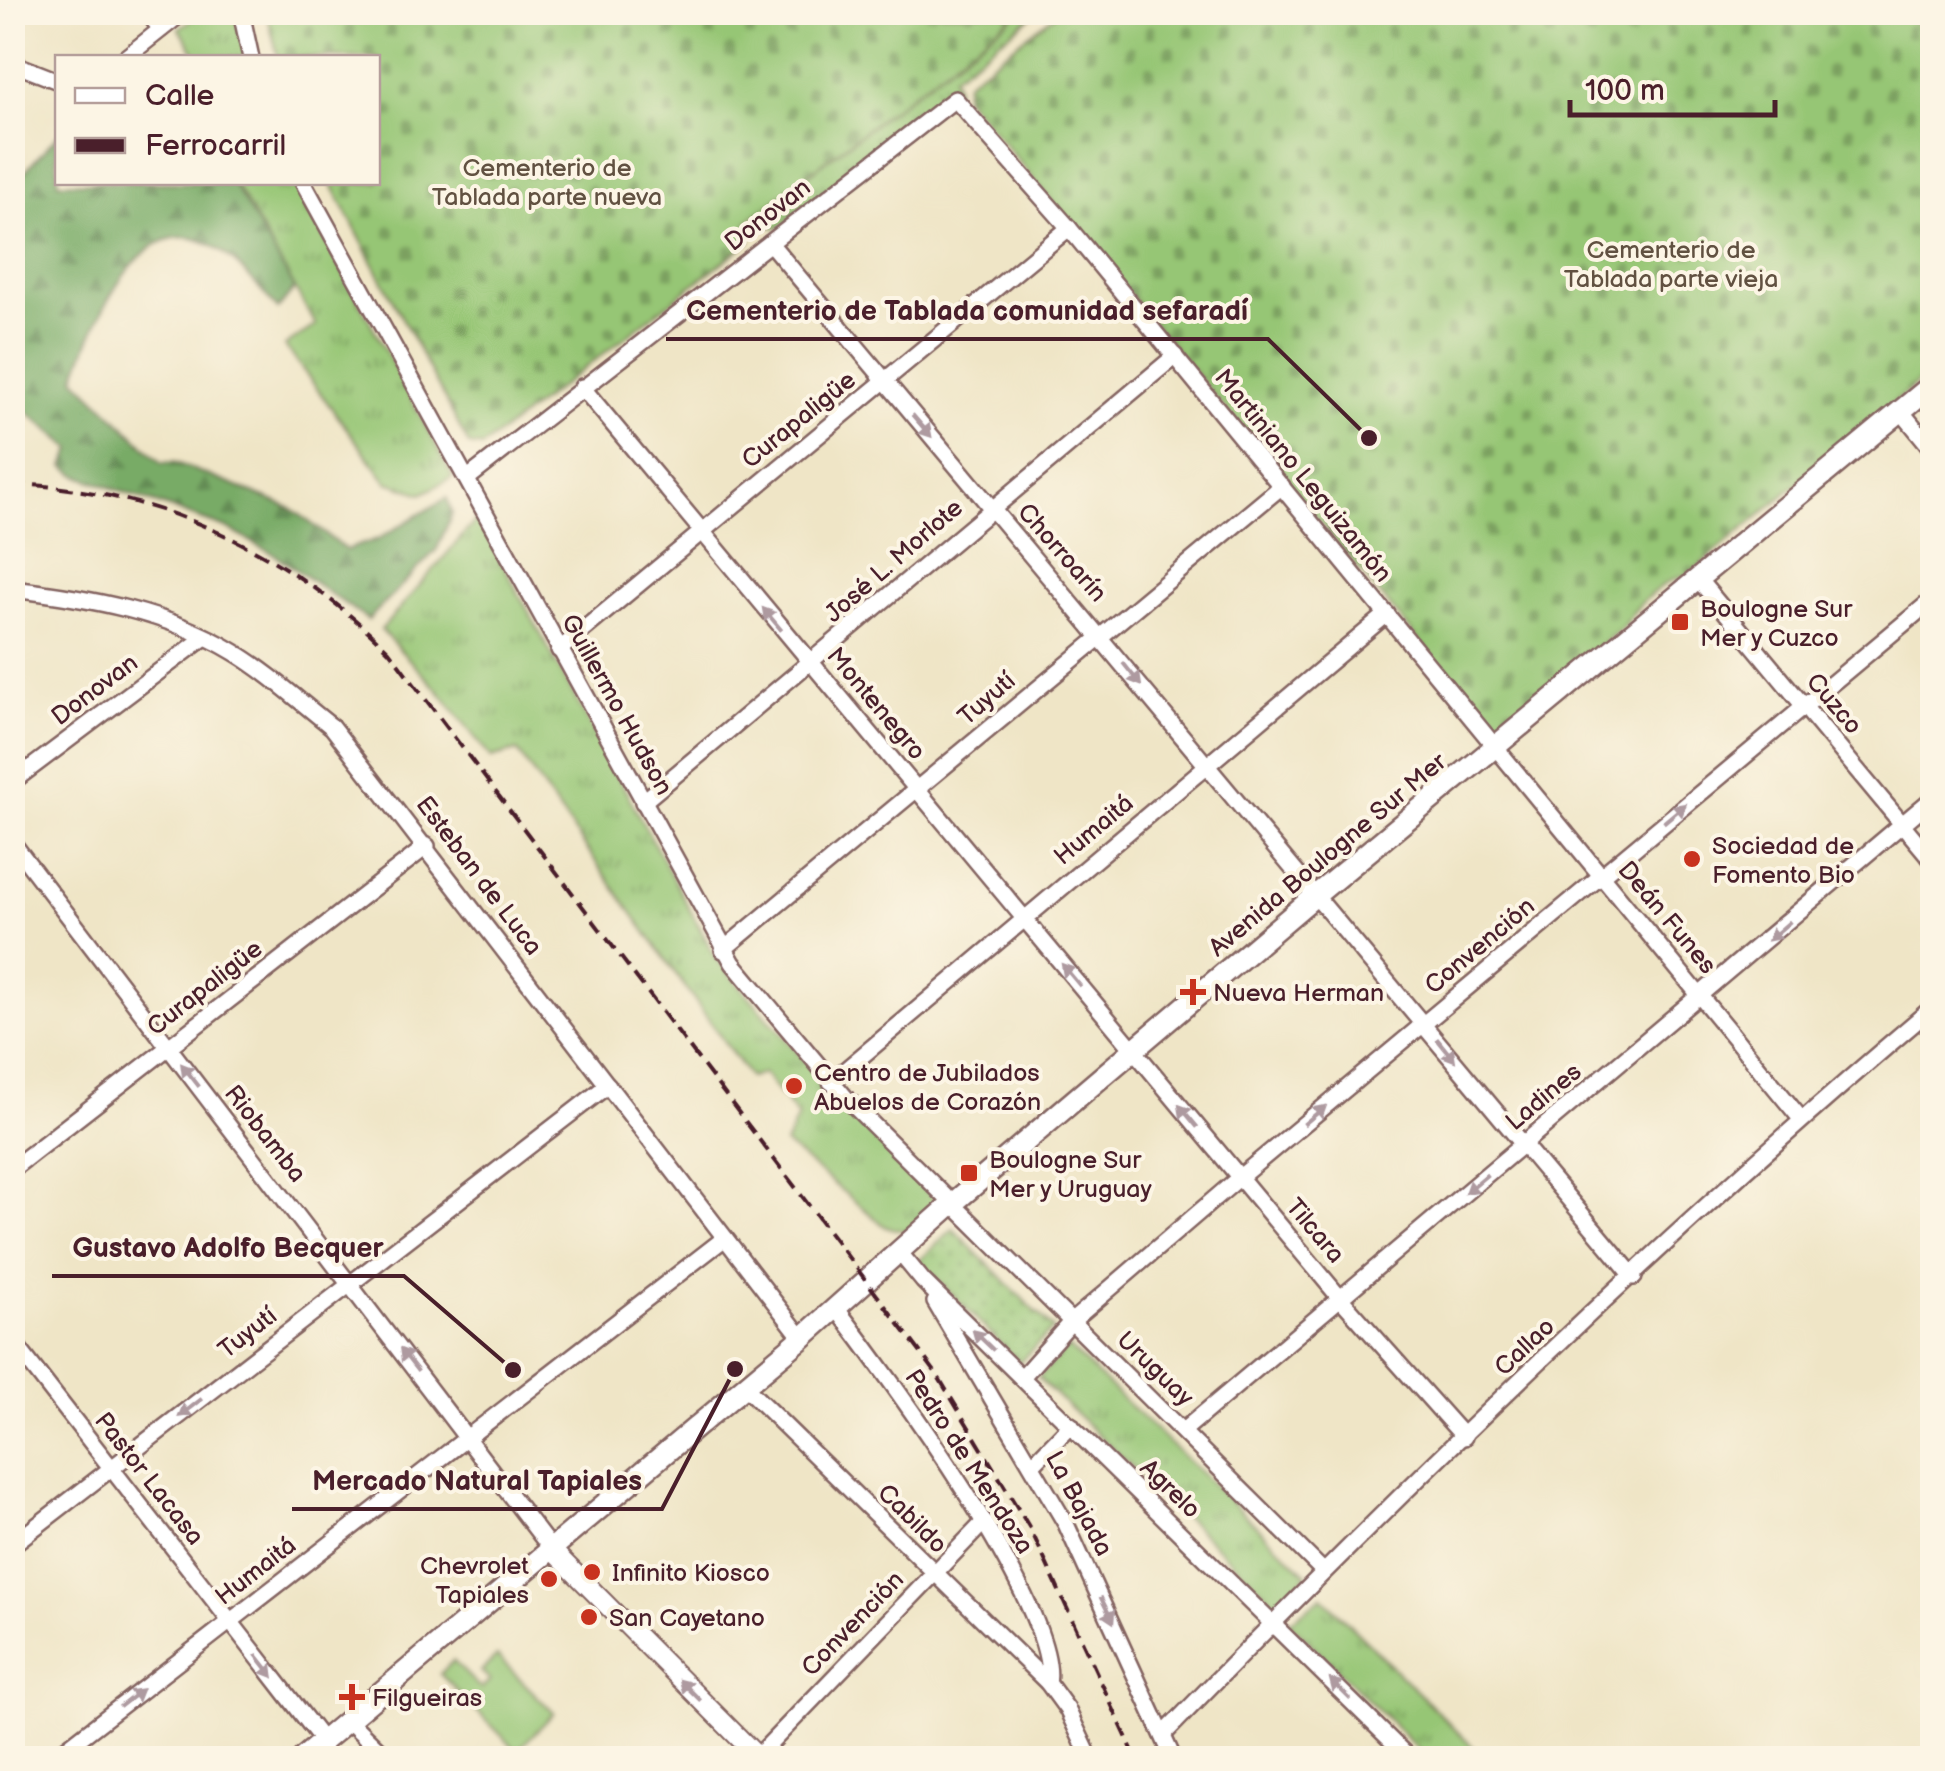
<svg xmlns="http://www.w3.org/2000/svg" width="1945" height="1771" viewBox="0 0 1945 1771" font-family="'Balsamiq Sans',sans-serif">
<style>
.grass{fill:url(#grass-tufts);stroke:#707250;stroke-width:2.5}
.forest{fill:url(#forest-firs);stroke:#616548;stroke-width:2.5}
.cemetery{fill:url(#cemetery-stones);stroke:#707250;stroke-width:2.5}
.park{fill:url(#park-dots);stroke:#707250;stroke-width:2.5}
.garden{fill:#96c675;stroke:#707250;stroke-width:2.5}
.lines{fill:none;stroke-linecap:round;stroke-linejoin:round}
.minor-casing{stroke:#846461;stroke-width:20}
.tertiary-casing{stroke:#846461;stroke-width:22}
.secondary-casing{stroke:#846461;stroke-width:25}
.minor{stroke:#fff;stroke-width:15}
.tertiary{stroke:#fff;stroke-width:18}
.secondary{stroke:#fff;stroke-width:20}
.rail{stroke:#4a1f2b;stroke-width:4;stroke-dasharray:15 8;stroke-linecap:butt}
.oneway{fill:#ae9aa0}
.poi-dot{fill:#c8321e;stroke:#fcf5e5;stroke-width:4}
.labels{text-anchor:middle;stroke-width:8;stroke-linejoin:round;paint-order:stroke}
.park-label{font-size:25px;fill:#615141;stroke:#fcf5e5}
.street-label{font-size:25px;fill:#4a1f2b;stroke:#fcf5e5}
.poi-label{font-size:25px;fill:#4a1f2b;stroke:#fcf5e5;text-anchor:start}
.leader{fill:none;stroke:#4a1f2b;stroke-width:4}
.callout-dot{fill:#4a1f2b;stroke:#fcf5e5;stroke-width:4}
.callout-label{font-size:28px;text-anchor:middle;font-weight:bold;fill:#4a1f2b;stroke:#fcf5e5;stroke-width:8;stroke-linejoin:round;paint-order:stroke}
</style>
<defs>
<pattern id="grass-tufts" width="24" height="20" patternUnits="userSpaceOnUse" patternTransform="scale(2.5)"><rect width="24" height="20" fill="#96c675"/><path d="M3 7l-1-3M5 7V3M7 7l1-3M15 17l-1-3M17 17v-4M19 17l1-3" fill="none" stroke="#7ca060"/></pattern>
<pattern id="forest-firs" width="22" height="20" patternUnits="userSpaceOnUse" patternTransform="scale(2.5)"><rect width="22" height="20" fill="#78ab66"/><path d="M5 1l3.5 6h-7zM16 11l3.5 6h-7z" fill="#648b54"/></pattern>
<pattern id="cemetery-stones" width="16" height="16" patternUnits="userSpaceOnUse" patternTransform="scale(2.5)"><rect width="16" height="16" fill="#96c675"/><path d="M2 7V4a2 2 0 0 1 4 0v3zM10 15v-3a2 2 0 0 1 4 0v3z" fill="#7ca060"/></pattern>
<pattern id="park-dots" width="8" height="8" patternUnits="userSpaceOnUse" patternTransform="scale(2.5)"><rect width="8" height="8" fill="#96c675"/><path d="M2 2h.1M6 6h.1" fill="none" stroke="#7ca060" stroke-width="1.8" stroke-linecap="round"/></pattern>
</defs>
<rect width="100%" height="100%" fill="#fcf5e5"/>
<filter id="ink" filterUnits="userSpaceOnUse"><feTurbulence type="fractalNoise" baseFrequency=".01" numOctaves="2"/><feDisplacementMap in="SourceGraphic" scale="20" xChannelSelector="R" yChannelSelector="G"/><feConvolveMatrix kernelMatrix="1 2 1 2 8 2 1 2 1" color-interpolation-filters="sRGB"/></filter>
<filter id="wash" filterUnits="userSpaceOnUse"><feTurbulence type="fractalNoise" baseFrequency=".0048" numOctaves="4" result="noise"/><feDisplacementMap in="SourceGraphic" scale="40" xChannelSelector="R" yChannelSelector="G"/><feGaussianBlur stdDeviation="2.25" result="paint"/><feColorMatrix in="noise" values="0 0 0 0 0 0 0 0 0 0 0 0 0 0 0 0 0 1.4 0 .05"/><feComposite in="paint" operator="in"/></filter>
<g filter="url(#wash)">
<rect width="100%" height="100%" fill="#efe5c6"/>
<g class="grass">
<path d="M202,13h33l12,44h-49l-19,-29z"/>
<path d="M1018,13h18l-83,63 3,13 -7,9 -171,130 -12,-3 -9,-11z"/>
<path d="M234,183h62l157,294 -31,17 -35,-12 -102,-136 31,-21z"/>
<path d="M478,518l238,440 116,134 107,112 -29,28 -24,-5 -101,-83 13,-27 -35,-44 -13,5 -233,-327 -26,7 -52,-67 -58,-61z"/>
<path d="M1068,1347l239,227 -29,31 -240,-227z"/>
<path d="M1322,1597l162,161h-57l-138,-136z"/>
</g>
<path class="forest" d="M57,136l1,46 175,1 62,105 -17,21c-22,-23 -50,-62 -82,-70 -65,-17 -105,94 -121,139l87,85 12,-1 117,46 55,42 32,-11 69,-41 5,16 -15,35 -69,71 -94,-66 -48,-26 -148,-52 -14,-10 8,-17 -59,-49v-215z"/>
<g class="cemetery">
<path d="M267,13v-1l750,1 -264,204 -6,6 3,18 -268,206 -13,-2 -138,-262 47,-1v-124l-100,-1z"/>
<path d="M1057,13h851l24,31v327l-245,205c-24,2 -53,32 -64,51l-114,93 -19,6 -526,-630 2,-14z"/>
</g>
<path class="park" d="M953,1229l100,100 -34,34 -100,-102z"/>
<path class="garden" d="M497,1656l57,57 -37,38 -77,-77 13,-13 28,28 9,-9 -9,-9z"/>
</g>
<g filter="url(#ink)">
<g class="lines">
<defs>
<g id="minor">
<path d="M147,12l14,17"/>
<path d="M241,12l10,46"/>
<path d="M125,58l58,-46"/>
<path d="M12,63l46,18"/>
<path d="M303,182l430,781 112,134 478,474"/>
<path d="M770,243l864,1034"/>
<path d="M582,387l758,911 124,139"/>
<path d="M1901,411l31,38"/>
<path d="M468,478l487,-379 114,129 732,891"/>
<path d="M1698,579l234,281"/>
<path d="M12,589c76,9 156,23 222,63 35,21 66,50 98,75l470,611"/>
<path d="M559,650l510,-422"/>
<path d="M12,782l193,-145"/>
<path d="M643,802l532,-446"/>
<path d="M12,842l540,708"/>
<path d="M723,950l559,-464"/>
<path d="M831,1082l556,-468"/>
<path d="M12,1169l415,-323"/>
<path d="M900,1253l23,28 486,477"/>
<path d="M935,1302l131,222 107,234"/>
<path d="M836,1308c49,63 226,304 212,375"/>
<path d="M12,1340l311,401"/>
<path d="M1022,1377l49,-55 169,-145 692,-577"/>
<path d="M745,1387l303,296 19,26 23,49"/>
<path d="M1184,1430l748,-631"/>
<path d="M1032,1465l39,-40"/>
<path d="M12,1545l596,-460"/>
<path d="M348,1720l39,38"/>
<path d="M1163,1735c246,-252 500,-500 769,-727"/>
<path d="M54,1758l671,-520"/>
<path d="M756,1758l227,-235"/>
</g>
<path id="tertiary" d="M552,1550l207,208"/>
<path id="secondary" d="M303,1758l499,-420 150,-134 364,-309 616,-510"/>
</defs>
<use href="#minor" class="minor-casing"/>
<use href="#tertiary" class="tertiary-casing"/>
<use href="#secondary" class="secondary-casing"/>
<use href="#minor" class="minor"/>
<use href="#tertiary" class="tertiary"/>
<use href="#secondary" class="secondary"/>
<path class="rail" d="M12,484c145,5 275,66 377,167l547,722 95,157 105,228"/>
</g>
<defs><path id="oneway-solid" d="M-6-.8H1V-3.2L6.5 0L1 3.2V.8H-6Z" transform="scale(2.5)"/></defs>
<g class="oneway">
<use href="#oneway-solid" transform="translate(922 426) rotate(49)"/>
<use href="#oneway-solid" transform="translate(772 619) rotate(-130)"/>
<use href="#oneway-solid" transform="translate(1132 674) rotate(51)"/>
<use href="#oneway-solid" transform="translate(1675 813) rotate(-40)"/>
<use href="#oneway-solid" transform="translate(1779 931) rotate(139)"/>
<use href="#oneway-solid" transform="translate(1071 975) rotate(-130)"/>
<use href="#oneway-solid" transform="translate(1446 1050) rotate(51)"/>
<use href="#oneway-solid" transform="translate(190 1075) rotate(-128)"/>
<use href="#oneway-solid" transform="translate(1315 1115) rotate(-40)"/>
<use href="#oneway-solid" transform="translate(1188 1116) rotate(-130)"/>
<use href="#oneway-solid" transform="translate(1476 1184) rotate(140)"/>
<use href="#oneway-solid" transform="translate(983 1340) rotate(-136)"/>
<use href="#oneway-solid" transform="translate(409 1360) rotate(-128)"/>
<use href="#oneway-solid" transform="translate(190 1408) rotate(142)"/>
<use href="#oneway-solid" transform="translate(1107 1610) rotate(64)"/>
<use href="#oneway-solid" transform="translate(265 1666) rotate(52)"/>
<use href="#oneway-solid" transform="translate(1340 1689) rotate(-135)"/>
<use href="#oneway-solid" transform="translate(690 1690) rotate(-135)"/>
<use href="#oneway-solid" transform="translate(131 1698) rotate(-38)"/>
</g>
</g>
<g class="poi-dot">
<rect x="1670" y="612" width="20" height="20" rx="5"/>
<circle cx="1692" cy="859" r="10"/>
<path d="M1188 977h10v10h10v10h-10v10h-10v-10h-10v-10h10z"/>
<circle cx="794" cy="1086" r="10"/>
<rect x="959" y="1163" width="20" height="20" rx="5"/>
<circle cx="592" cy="1572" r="10"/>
<circle cx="549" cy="1579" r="10"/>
<circle cx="589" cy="1617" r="10"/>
<path d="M347 1682h10v10h10v10h-10v10h-10v-10h-10v-10h10z"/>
</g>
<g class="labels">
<g class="park-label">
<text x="547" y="176">Cementerio de<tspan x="547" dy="29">Tablada parte nueva</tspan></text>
<text x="1671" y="258">Cementerio de<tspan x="1671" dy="29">Tablada parte vieja</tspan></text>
</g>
<g class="street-label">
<text transform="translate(767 214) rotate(-38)" y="9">Donovan</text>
<text transform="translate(798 419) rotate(-39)" y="9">Curapaligüe</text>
<text transform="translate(1304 475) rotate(51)" y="9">Martiniano Leguizamón</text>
<text transform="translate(1063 552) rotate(49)" y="9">Chorroarín</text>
<text transform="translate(893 560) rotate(-41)" y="9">José L. Morlote</text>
<text transform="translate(94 689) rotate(-37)" y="9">Donovan</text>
<text transform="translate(986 698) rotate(-41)" y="9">Tuyutí</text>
<text transform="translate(877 703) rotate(50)" y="9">Montenegro</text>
<text transform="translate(1835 703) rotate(50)" y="9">Cuzco</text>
<text transform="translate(618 704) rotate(61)" y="9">Guillermo Hudson</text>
<text transform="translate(1093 829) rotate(-40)" y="9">Humaitá</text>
<text transform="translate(1327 854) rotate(-40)" y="9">Avenida Boulogne Sur Mer</text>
<text transform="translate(480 875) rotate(53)" y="9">Esteban de Luca</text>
<text transform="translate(1668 917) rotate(50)" y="9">Deán Funes</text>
<text transform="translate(1479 945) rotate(-40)" y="9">Convención</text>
<text transform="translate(204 987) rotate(-38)" y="9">Curapaligüe</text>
<text transform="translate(1543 1096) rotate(-40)" y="9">Ladines</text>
<text transform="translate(266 1133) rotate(52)" y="9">Riobamba</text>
<text transform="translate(1316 1230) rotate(50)" y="9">Tilcara</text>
<text transform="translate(247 1332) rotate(-38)" y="9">Tuyutí</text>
<text transform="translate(1524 1346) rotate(-43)" y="9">Callao</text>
<text transform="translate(1156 1368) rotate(44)" y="9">Uruguay</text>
<text transform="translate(970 1461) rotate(57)" y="9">Pedro de Mendoza</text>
<text transform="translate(150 1478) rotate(52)" y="9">Pastor Lacasa</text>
<text transform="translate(1171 1488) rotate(44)" y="9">Agrelo</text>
<text transform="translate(1080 1503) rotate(62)" y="9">La Bajada</text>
<text transform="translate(913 1518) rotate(45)" y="9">Cabildo</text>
<text transform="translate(255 1570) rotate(-38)" y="9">Humaitá</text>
<text transform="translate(852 1623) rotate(-46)" y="9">Convención</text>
</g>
<g class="poi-label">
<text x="1700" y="617">Boulogne Sur<tspan x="1700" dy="29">Mer y Cuzco</tspan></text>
<text x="1712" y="854">Sociedad de<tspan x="1712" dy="29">Fomento Bio</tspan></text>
<text x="1213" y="1001">Nueva Herman</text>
<text x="814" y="1081">Centro de Jubilados<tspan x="814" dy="29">Abuelos de Corazón</tspan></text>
<text x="989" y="1168">Boulogne Sur<tspan x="989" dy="29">Mer y Uruguay</tspan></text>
<text x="529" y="1574" text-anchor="end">Chevrolet<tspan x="529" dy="29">Tapiales</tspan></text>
<text x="612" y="1581">Infinito Kiosco</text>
<text x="609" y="1626">San Cayetano</text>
<text x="372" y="1706">Filgueiras</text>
</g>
</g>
<path class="leader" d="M1369 438L1268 339H666M513 1370L404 1276H52M735 1369L662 1509H292"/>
<g class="callout-dot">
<circle cx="1369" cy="438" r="10"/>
<circle cx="513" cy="1370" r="10"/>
<circle cx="735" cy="1369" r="10"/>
</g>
<g class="callout-label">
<text x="967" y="320">Cementerio de Tablada comunidad sefaradí</text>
<text x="228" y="1257">Gustavo Adolfo Becquer</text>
<text x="477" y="1490">Mercado Natural Tapiales</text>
</g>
<rect width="1945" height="1771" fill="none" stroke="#fcf5e5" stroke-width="50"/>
<rect x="55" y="55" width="325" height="130" fill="#fcf5e5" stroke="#b59f9b" stroke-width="2.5"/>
<rect x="75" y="88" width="50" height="15" fill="#ffffff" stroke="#b59f9b" stroke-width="2.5"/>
<text x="145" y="105" font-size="30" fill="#4a1f2b">Calle</text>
<rect x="75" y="138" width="50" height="15" fill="#4a1f2b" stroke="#b59f9b" stroke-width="2.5"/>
<text x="145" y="155" font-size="30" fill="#4a1f2b">Ferrocarril</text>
<path d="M1570 100v15h205v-15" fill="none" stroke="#4a1f2b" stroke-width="5"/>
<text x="1585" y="100" font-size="30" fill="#4a1f2b" stroke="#fcf5e5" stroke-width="8" paint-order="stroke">100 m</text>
</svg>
